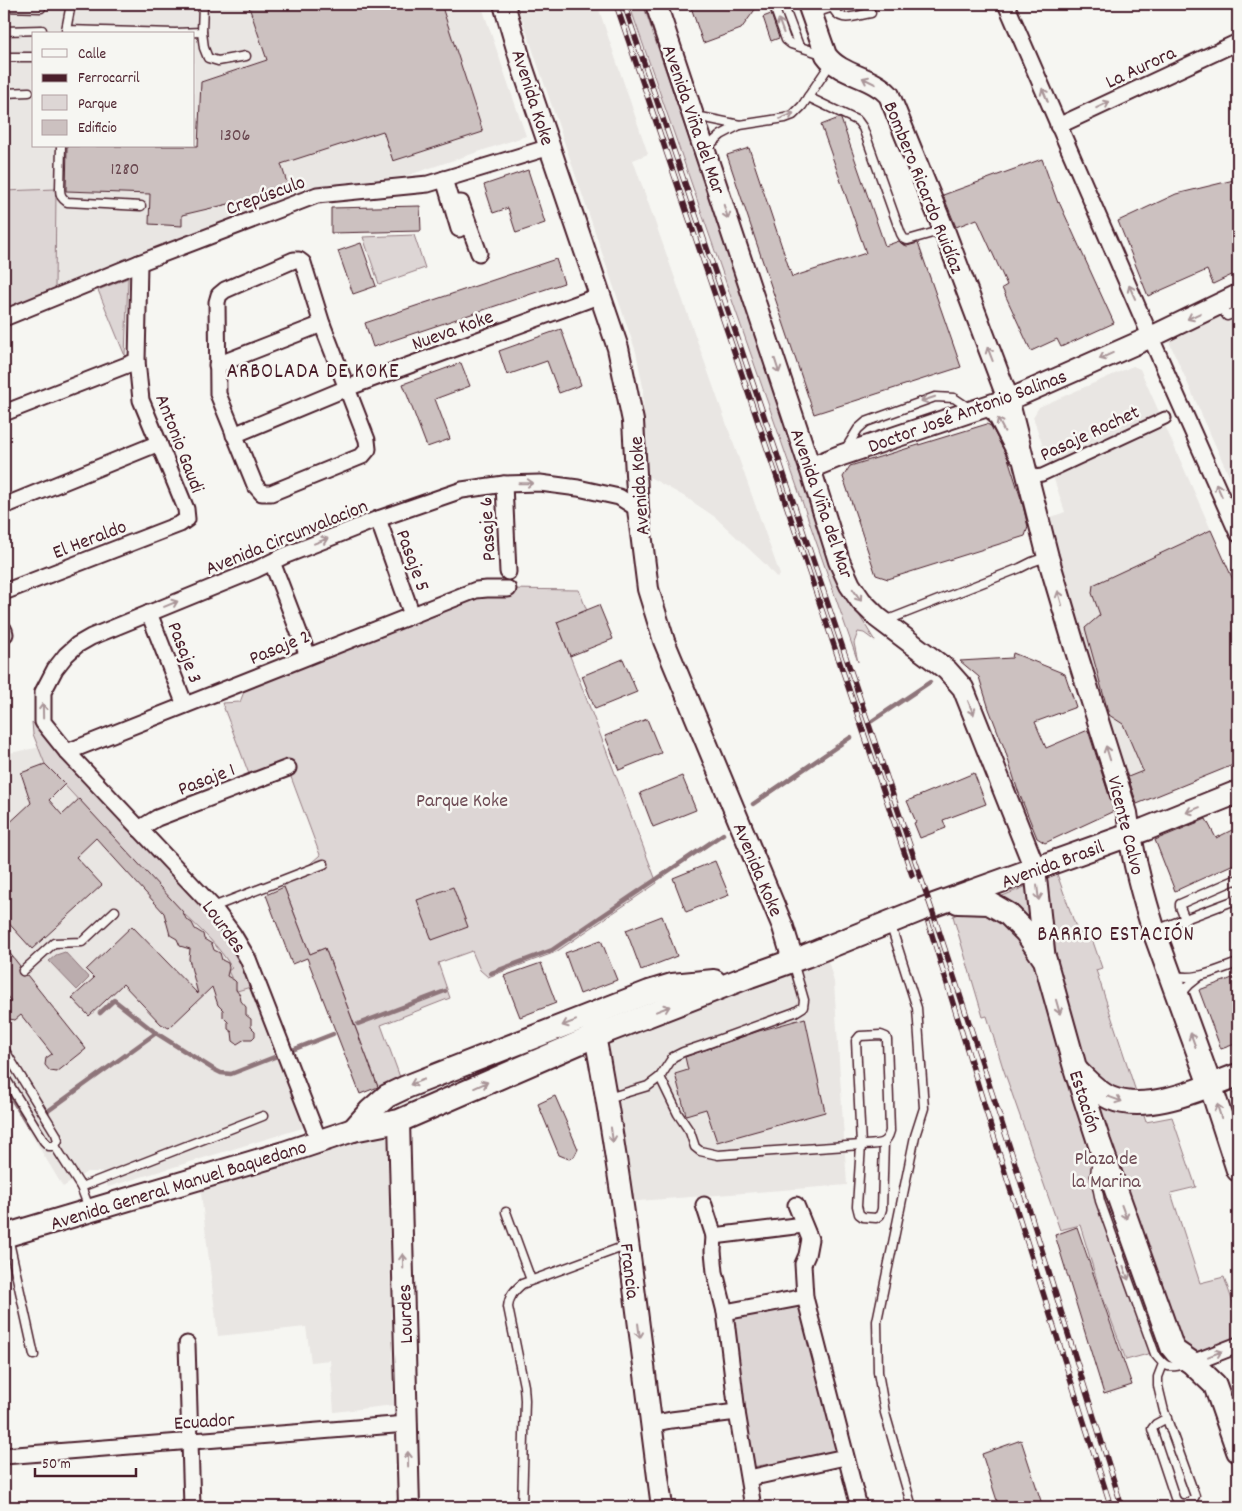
<svg xmlns="http://www.w3.org/2000/svg" width="1242" height="1511" viewBox="0 0 1242 1511" font-family="Dekko,sans-serif">
<style>
.built{fill:#e9e6e3;fill-rule:evenodd}
.green{fill:#ddd6d5;stroke:#947a80}
.water{fill:#bbadae;stroke:#8e747a}
.lines{fill:none;stroke-linecap:round;stroke-linejoin:round}
.stream{stroke:#8e747a;stroke-width:4.5}
.building{fill:#ccc1c0;stroke:#4a1f2b}
.service-casing{stroke:#4a1f2b;stroke-width:11}
.pedestrian-casing{stroke:#4a1f2b;stroke-width:15}
.minor-casing{stroke:#4a1f2b;stroke-width:19}
.tertiary-casing{stroke:#4a1f2b;stroke-width:24}
.secondary-casing{stroke:#4a1f2b;stroke-width:26}
.service{stroke:#f6f6f2;stroke-width:8}
.pedestrian{stroke:#f6f6f2;stroke-width:11}
.minor{stroke:#f6f6f2;stroke-width:15}
.tertiary{stroke:#f6f6f2;stroke-width:20}
.secondary{stroke:#f6f6f2;stroke-width:22}
.rail-casing{stroke:#4a1f2b;stroke-width:5.5}
.rail{stroke:#f6f6f2;stroke-width:4;stroke-dasharray:11;stroke-linecap:butt}
.oneway{stroke:#a99598}
.labels{text-anchor:middle;stroke-width:5;stroke-linejoin:round;paint-order:stroke}
.number-label{font-size:18px;fill:#6a4850}
.street-label{font-size:20px;fill:#4a1f2b;stroke:#f6f6f2}
.park-label{font-size:20px;fill:#6f4d56;stroke:#f6f6f2}
.neighbourhood-label{font-size:21px;letter-spacing:1px;fill:#4a1f2b;stroke:#f6f6f2}
</style>
<rect width="100%" height="100%" fill="#f6f6f2"/>
<filter id="ink" filterUnits="userSpaceOnUse"><feTurbulence type="fractalNoise" baseFrequency=".02" numOctaves="2"/><feDisplacementMap in="SourceGraphic" scale="10" xChannelSelector="R" yChannelSelector="G"/><feConvolveMatrix kernelMatrix="1 2 1 2 8 2 1 2 1" color-interpolation-filters="sRGB"/></filter>
<g filter="url(#ink)">
<g class="built">
<path d="M4,4h477l45,132 -120,40 -94,10 -257,103 1,-100 -52,2zM34,34h160v112h-160z"/>
<path d="M517,4h80l51,150 -15,6 145,409 2,6 -3,3 -12,-14 -50,-47 -28,-19 -43,-24 -1,-87 -7,-35z"/>
<path d="M1238,299v197l-71,-159z"/>
<path d="M1133,366l7,3 98,222v172l-101,41 -11,-26 -83,-258 22,-8 -32,-95 6,-10z"/>
<path d="M52,745l199,235 55,147 -198,60 -6,-15h-15l-24,15 -59,-98v-335z"/>
<path d="M827,957l7,25 13,203 -222,17 -22,-157z"/>
<path d="M387,1131l7,274 -60,7 -4,-52 -19,2 -5,-35 -88,9 -18,-151z"/>
</g>
<g class="green">
<path d="M629,4h14l187,548 23,53 22,36 -11,-8 -6,-1 -4,11 4,19z"/>
<path d="M56,189l-1,100 -51,20v-118z"/>
<path d="M414,235l11,33 -46,16 -16,-47z"/>
<path d="M128,278l-3,78 -27,-66z"/>
<path d="M508,589l71,1 8,21 -30,11 100,261 -101,69 -68,25 -8,-7 -8,-19 -34,12 12,35 -69,27 20,55 -22,9 -54,-141 -15,6 -26,-67 36,-32 -32,-86 -36,13 -30,-79 18,-1 9,-23 227,-89z"/>
<path d="M32,722l178,191 20,26 24,47 -17,5 -2,-4 1,-5 -4,-3 -4,-8 4,-3c-13,-22 -31,-38 -49,-55l-138,-149 -12,-30z"/>
<path d="M1057,874l21,59 11,-3 13,38 -6,2 50,152 26,-5 24,70 -25,6 29,90 24,-6 14,40v21l-52,17 -24,-5 -36,10 -28,-76 -18,-59 -20,5 -57,-162 -16,-52 -4,1 -30,-101z"/>
<path d="M803,1300l38,152 -89,15 -24,-151z"/>
</g>
<path class="water" d="M65,952l24,26 -12,12 -28,-29 7,-6z"/>
<g class="lines">
<g class="stream">
<path d="M872,721l58,-39"/>
<path d="M753,804l98,-67"/>
<path d="M491,973l61,-23 171,-116"/>
<path d="M100,1013l14,-13 42,33 57,36 8,4 10,1 102,-40"/>
<path d="M358,1024l87,-33"/>
<path d="M4,1086l25,40"/>
<path d="M48,1111l108,-78"/>
</g>
</g>
<g class="building">
<path d="M248,4h193l42,128 -90,29 -10,-30 -102,33 7,22 -51,16 -55,13v11l-33,-2 1,-30 -84,-3 1,-45h131l3,-64 66,-22z"/>
<path d="M690,4h69l-18,25 -38,14z"/>
<path d="M771,14l8,24 -8,3 -8,-24z"/>
<path d="M839,118l2,1 44,127 14,-5 3,3 5,2 11,-3 43,124 -147,47 -87,-259 22,-7 43,129 74,-24 -45,-128z"/>
<path d="M1042,159l16,44 1,-1 55,121 -53,24 -4,-8 -26,12 -29,-63 5,-3 -30,-66 -21,8 -13,-32z"/>
<path d="M528,170l17,53 -29,10 -8,-25 -15,5 -9,-28z"/>
<path d="M1238,179v93l-25,12 -6,-14 -59,26 -30,-75 58,-27z"/>
<path d="M420,206l1,25 -90,2v-25z"/>
<path d="M361,243l15,43 -23,8 -15,-43z"/>
<path d="M556,259l8,24 -191,64 -8,-24z"/>
<path d="M561,329l20,56 -22,8 -12,-32 -40,14 -8,-24z"/>
<path d="M461,363l9,23 -35,13 15,40 -23,8 -24,-63z"/>
<path d="M987,424l4,2 17,32 14,44 6,25 -3,9 -137,43 -12,-4 -33,-98 7,-11z"/>
<path d="M1211,530l27,61v172l-101,41 -9,-27 15,-6 -20,-47 -14,-9 -24,-87 15,-13 -8,-22 1,-8z"/>
<path d="M599,605l14,34 -43,17 -13,-34z"/>
<path d="M1013,653l52,21 11,33 -41,15 5,12 6,14 42,-18 26,81 -69,32 -8,-5 -20,-50 -12,-38 -16,-41 -10,-32 -19,-16 52,-3z"/>
<path d="M623,659l14,33 -42,17 -13,-33z"/>
<path d="M647,719l14,34 -42,17 -14,-34z"/>
<path d="M45,764l20,20 -16,16 13,15 17,-16 104,113 3,7 6,4 3,6 8,5 1,5 8,5 2,6 6,3 2,7 6,3 1,5 -2,8 7,4 2,2v8l4,5 1,6 5,6v8l5,4v8l4,4v5l-3,3h-7l-8,5 -4,-3 -1,-9 -4,-3v-7l-5,-5v-7l-5,-5 -6,-18 -43,41 -8,-4 -38,-40 -34,32 -17,-18 22,-20 -8,-8 46,-44 66,68 -9,-35 1,-10 -10,-3 -3,-7 -7,-4 -6,-22 -68,-75 -20,19 26,28 -70,64 -28,-31v-90l27,-25 -10,-30z"/>
<path d="M974,773l12,31 -43,16 3,8 -26,10 -6,-15 2,-1 -9,-21z"/>
<path d="M682,776l14,34 -43,17 -13,-34z"/>
<path d="M1206,819l10,19 22,-11v35l-63,29 -20,-51z"/>
<path d="M715,861l14,34 -43,17 -13,-34z"/>
<path d="M284,887l26,67 15,-6 53,139 -18,7 -53,-136 -15,6 -26,-69z"/>
<path d="M453,887l15,40 -36,13 -15,-40z"/>
<path d="M662,916l15,40 -36,14 -15,-40z"/>
<path d="M601,940l16,40 -37,14 -15,-41z"/>
<path d="M4,946l16,20 -2,4 1,4 3,2 5,-1 59,74 -29,23 -7,-1 -5,-6 1,-7 6,-4 -31,-39 -6,5 -6,-1 -5,-6 1,-7 6,-5 -7,-8z"/>
<path d="M541,963l15,40 -36,14 -16,-41z"/>
<path d="M1238,976v67l-17,6 -22,-59z"/>
<path d="M805,1018l20,94 -108,30 -11,-33 -20,6 -11,-41 13,-4 -3,-13 74,-26z"/>
<path d="M555,1096l23,53 -4,8 -5,2 -10,-4 -21,-51z"/>
<path d="M1077,1227l55,158 -28,9 -49,-159z"/>
<path d="M1021,1440l22,67h-44l-17,-53z"/>
</g>
<g class="lines">
<defs>
<g id="service">
<path d="M71,4l-5,26 109,3 27,-1 1,-28"/>
<path d="M775,4v5l11,31 5,4 31,10"/>
<path d="M783,4l16,42"/>
<path d="M831,4c8,21 22,12 40,9"/>
<path d="M4,7l37,1"/>
<path d="M812,14l30,-10"/>
<path d="M4,31l38,-1"/>
<path d="M202,32l2,16 4,10 10,3 28,-5"/>
<path d="M4,57h30"/>
<path d="M4,93l25,-1"/>
<path d="M808,97l50,24 5,7 38,106 3,5 4,1 35,-10"/>
<path d="M696,116l44,9 45,-7 8,-3 9,-9 29,-43"/>
<path d="M61,146l-1,43c0,7 2,9 7,13l74,4"/>
<path d="M705,149l16,-14 19,-10"/>
<path d="M1220,306l7,10 11,-4"/>
<path d="M845,450l13,-21 8,-7 69,-25 19,1 15,10"/>
<path d="M885,621l135,-53 12,-6 14,-5"/>
<path d="M213,907l111,-43"/>
<path d="M1185,919l-5,-12v-3l55,-24 3,1"/>
<path d="M890,923l27,85 7,100 -9,28 -38,185 1,51 7,41 27,94"/>
<path d="M1156,930l82,-31"/>
<path d="M23,971l31,-28 28,-1 33,-31"/>
<path d="M1173,975c22,7 44,-5 65,-12"/>
<path d="M1180,995l9,-10 10,-8"/>
<path d="M881,1035l5,2 1,3 3,91c-4,16 -15,13 -29,14l-5,-104 4,-5z"/>
<path d="M4,1049l52,85 2,6 -3,6 26,41 9,23"/>
<path d="M4,1076l40,65 5,5h6"/>
<path d="M660,1077l18,37 12,18 5,15 5,4 18,4 143,-10 -4,61 2,8 4,3 13,1 4,-3 2,-6 2,-67"/>
<path d="M608,1098l40,-12 12,-9 13,-20 10,-5 21,-7 91,-33 8,-5 1,-7 -11,-38"/>
<path d="M1097,1156l-2,20 5,25 55,153c10,13 13,15 30,10"/>
<path d="M81,1187l182,-71"/>
<path d="M506,1212l25,68"/>
<path d="M8,1237l26,118"/>
<path d="M1163,1364l-5,13v9l6,25 31,85c-4,9 -16,11 -20,2l-23,-69 4,-5 11,-6"/>
<path d="M522,1507l3,-107 -1,-14 -16,-79c1,-11 6,-16 14,-23l106,-39"/>
</g>
<path id="pedestrian" d="M1028,477l14,-2 123,-57"/>
<g id="minor">
<path d="M1006,4l149,343 83,187"/>
<path d="M1058,126l180,-84"/>
<path d="M444,179l15,50"/>
<path d="M451,203h10l18,50"/>
<path d="M294,260h5l4,3 19,61 45,116 1,9 -6,7 -91,37h-9l-7,-8 -37,-91 -1,-92 2,-7 6,-5z"/>
<path d="M4,318l135,-55 178,-68 111,-11 122,-37"/>
<path d="M217,365l105,-41"/>
<path d="M986,407l9,7 22,42"/>
<path d="M4,413l133,-52"/>
<path d="M234,435l113,-47 254,-93"/>
<path d="M504,484l4,88"/>
<path d="M4,506l155,-63"/>
<path d="M378,519l34,96"/>
<path d="M272,562l36,94"/>
<path d="M4,592l176,-68 7,-5 -1,-10 -45,-109 -4,-39 2,-98"/>
<path d="M149,613l36,92"/>
<path d="M4,630l1,4"/>
<path d="M67,752l409,-162 11,-1h21"/>
<path d="M139,829l18,-11 131,-50"/>
<path d="M319,1141l-71,-182 -15,-25 -20,-27 -146,-155 -24,-30v-30l12,-23 11,-14 11,-10 14,-8 164,-67 29,-14 94,-37 84,-29 42,-6 36,-1 38,5 41,9 19,12"/>
<path d="M704,1205l10,31 -1,15 2,21 10,40 12,100 16,95"/>
<path d="M796,1205l14,34 -3,16 -4,9 2,33 54,210"/>
<path d="M714,1236l89,-11"/>
<path d="M725,1312l80,-15"/>
<path d="M187,1344l5,163"/>
<path d="M1192,1363l46,-18"/>
<path d="M651,1424l20,-4 66,-8"/>
<path d="M4,1456l403,-32"/>
<path d="M749,1478l96,-21"/>
</g>
<g id="tertiary">
<path d="M504,4l18,62 96,282 15,73 5,88 10,80 16,52 119,286 10,33"/>
<path d="M656,4l154,464 29,93 11,24 11,16 17,17 69,52 16,18 72,181 10,91"/>
<path d="M808,4l18,51c15,21 46,21 63,40l55,135 64,169 40,158 27,91 52,165 3,21"/>
<path d="M810,468l32,-13 178,-60 131,-58 87,-42"/>
<path d="M598,1022l-3,5v9c30,156 46,314 67,471"/>
<path d="M399,1121l10,386"/>
</g>
<g id="secondary">
<path d="M1130,834c5,33 14,65 24,97l60,165 24,74"/>
<path d="M958,902l31,1 19,11 18,18 19,28 31,111 23,71 73,205 4,5 16,11 23,22 23,66"/>
<path d="M1077,1071c10,10 20,21 33,27 38,16 92,-10 128,-23"/>
<path d="M353,1130l17,-19 17,-15 19,-9 243,-95 23,-7 42,-4"/>
<path d="M4,1236l280,-83 69,-23 46,-9 196,-85 155,-60 56,-20 114,-46 226,-81 92,-37"/>
</g>
</defs>
<use href="#service" class="service-casing"/>
<use href="#pedestrian" class="pedestrian-casing"/>
<use href="#minor" class="minor-casing"/>
<use href="#tertiary" class="tertiary-casing"/>
<use href="#secondary" class="secondary-casing"/>
<use href="#service" class="service"/>
<use href="#pedestrian" class="pedestrian"/>
<use href="#minor" class="minor"/>
<use href="#tertiary" class="tertiary"/>
<use href="#secondary" class="secondary"/>
<defs>
<g id="rail">
<path d="M616,4l296,871"/>
<path d="M624,4l313,921 75,229 110,353"/>
<path d="M928,922l79,257 104,328"/>
</g>
</defs>
<use href="#rail" class="rail-casing"/>
<use href="#rail" class="rail"/>
</g>
<defs><path id="oneway-shaft" d="M-6 0H5M1.5-3L5.5 0L1.5 3" fill="none" stroke-width="1.6" stroke-linecap="round" stroke-linejoin="round" transform="scale(1.25)"/></defs>
<g class="oneway">
<use href="#oneway-shaft" transform="translate(781 26) rotate(-110)"/>
<use href="#oneway-shaft" transform="translate(869 81) rotate(-154)"/>
<use href="#oneway-shaft" transform="translate(1045 95) rotate(-113)"/>
<use href="#oneway-shaft" transform="translate(1103 105) rotate(-25)"/>
<use href="#oneway-shaft" transform="translate(787 116) rotate(-23)"/>
<use href="#oneway-shaft" transform="translate(726 212) rotate(72)"/>
<use href="#oneway-shaft" transform="translate(1132 292) rotate(-114)"/>
<use href="#oneway-shaft" transform="translate(1194 316) rotate(155)"/>
<use href="#oneway-shaft" transform="translate(990 354) rotate(-111)"/>
<use href="#oneway-shaft" transform="translate(1106 356) rotate(156)"/>
<use href="#oneway-shaft" transform="translate(777 366) rotate(72)"/>
<use href="#oneway-shaft" transform="translate(928 399) rotate(162)"/>
<use href="#oneway-shaft" transform="translate(1001 425) rotate(-117)"/>
<use href="#oneway-shaft" transform="translate(526 483) rotate(-1)"/>
<use href="#oneway-shaft" transform="translate(1219 490) rotate(-114)"/>
<use href="#oneway-shaft" transform="translate(321 541) rotate(-21)"/>
<use href="#oneway-shaft" transform="translate(857 595) rotate(55)"/>
<use href="#oneway-shaft" transform="translate(1060 598) rotate(-106)"/>
<use href="#oneway-shaft" transform="translate(171 604) rotate(-22)"/>
<use href="#oneway-shaft" transform="translate(971 708) rotate(68)"/>
<use href="#oneway-shaft" transform="translate(43 711) rotate(-91)"/>
<use href="#oneway-shaft" transform="translate(1108 753) rotate(-107)"/>
<use href="#oneway-shaft" transform="translate(1193 810) rotate(158)"/>
<use href="#oneway-shaft" transform="translate(1038 893) rotate(83)"/>
<use href="#oneway-shaft" transform="translate(1058 1007) rotate(74)"/>
<use href="#oneway-shaft" transform="translate(663 1009) rotate(-21)"/>
<use href="#oneway-shaft" transform="translate(569 1023) rotate(159)"/>
<use href="#oneway-shaft" transform="translate(1193 1040) rotate(-110)"/>
<use href="#oneway-shaft" transform="translate(417 1082) rotate(159)"/>
<use href="#oneway-shaft" transform="translate(481 1085) rotate(-24)"/>
<use href="#oneway-shaft" transform="translate(1115 1099) rotate(20)"/>
<use href="#oneway-shaft" transform="translate(1219 1111) rotate(-108)"/>
<use href="#oneway-shaft" transform="translate(612 1135) rotate(82)"/>
<use href="#oneway-shaft" transform="translate(1124 1212) rotate(70)"/>
<use href="#oneway-shaft" transform="translate(403 1261) rotate(-92)"/>
<use href="#oneway-shaft" transform="translate(1126 1273) rotate(70)"/>
<use href="#oneway-shaft" transform="translate(639 1331) rotate(83)"/>
<use href="#oneway-shaft" transform="translate(1215 1354) rotate(-21)"/>
<use href="#oneway-shaft" transform="translate(408 1459) rotate(-91)"/>
</g>
</g>
<g class="labels">
<g class="number-label">
<text x="235" y="140">1306</text>
<text x="125" y="174">1280</text>
</g>
<g class="street-label">
<text transform="translate(1140 66) rotate(-25)" y="7">La Aurora</text>
<text transform="translate(534 97) rotate(72)" y="7">Avenida Koke</text>
<text transform="translate(695 119) rotate(71)" y="7">Avenida Viña del Mar</text>
<text transform="translate(925 187) rotate(68)" y="7">Bombero Ricardo Ruidíaz</text>
<text transform="translate(265 194) rotate(-20)" y="7">Crepúsculo</text>
<text transform="translate(452 329) rotate(-20)" y="7">Nueva Koke</text>
<text transform="translate(967 410) rotate(-20)" y="7">Doctor José Antonio Salinas</text>
<text transform="translate(1089 432) rotate(-25)" y="7">Pasaje Rochet</text>
<text transform="translate(181 443) rotate(69)" y="7">Antonio Gaudi</text>
<text transform="translate(638 486) rotate(-94)" y="7">Avenida Koke</text>
<text transform="translate(823 503) rotate(71)" y="7">Avenida Viña del Mar</text>
<text transform="translate(486 529) rotate(-93)" y="7">Pasaje 6</text>
<text transform="translate(286 536) rotate(-22)" y="7">Avenida Circunvalacion</text>
<text transform="translate(89 538) rotate(-21)" y="7">El Heraldo</text>
<text transform="translate(414 560) rotate(70)" y="7">Pasaje 5</text>
<text transform="translate(279 646) rotate(-22)" y="7">Pasaje 2</text>
<text transform="translate(186 652) rotate(69)" y="7">Pasaje 3</text>
<text transform="translate(206 778) rotate(-21)" y="7">Pasaje 1</text>
<text transform="translate(1127 825) rotate(76)" y="7">Vicente Calvo</text>
<text transform="translate(1052 863) rotate(-20)" y="7">Avenida Brasil</text>
<text transform="translate(759 869) rotate(67)" y="7">Avenida Koke</text>
<text transform="translate(225 926) rotate(54)" y="7">Lourdes</text>
<text transform="translate(1086 1101) rotate(72)" y="7">Estación</text>
<text transform="translate(178 1184) rotate(-17)" y="7">Avenida General Manuel Baquedano</text>
<text transform="translate(631 1271) rotate(83)" y="7">Francia</text>
<text transform="translate(404 1314) rotate(-92)" y="7">Lourdes</text>
<text transform="translate(204 1420) rotate(-4)" y="7">Ecuador</text>
</g>
<g class="park-label">
<text x="462" y="806">Parque Koke</text>
<text x="1106" y="1164">Plaza de<tspan x="1106" dy="23">la Marina</tspan></text>
</g>
<g class="neighbourhood-label">
<text x="313" y="377">ARBOLADA DE KOKE</text>
<text x="1116" y="940">BARRIO ESTACIÓN</text>
</g>
</g>
<rect width="1242" height="1511" fill="none" stroke="#f6f6f2" stroke-width="20"/>
<rect x="10" y="10" width="1222" height="1491" fill="none" stroke="#4a1f2b" stroke-width="2" filter="url(#ink)"/>
<rect x="32" y="32" width="162" height="115" fill="#f6f6f2" stroke="#b1a0a2"/>
<rect x="42" y="49" width="25" height="8" fill="#f6f6f2" stroke="#b1a0a2"/>
<text x="78" y="58" font-size="15" fill="#4a1f2b">Calle</text>
<rect x="42" y="74" width="25" height="8" fill="#4a1f2b" stroke="#b1a0a2"/>
<text x="78" y="82" font-size="15" fill="#4a1f2b">Ferrocarril</text>
<rect x="42" y="95" width="25" height="15" fill="#ddd6d5" stroke="#b1a0a2"/>
<text x="78" y="108" font-size="15" fill="#4a1f2b">Parque</text>
<rect x="42" y="120" width="25" height="15" fill="#ccc1c0" stroke="#b1a0a2"/>
<text x="78" y="132" font-size="15" fill="#4a1f2b">Edificio</text>
<path d="M35 1468v8h101v-8" fill="none" stroke="#4a1f2b" stroke-width="2.5"/>
<text x="42" y="1468" font-size="15" fill="#4a1f2b" stroke="#f6f6f2" stroke-width="4" paint-order="stroke">50 m</text>
</svg>
